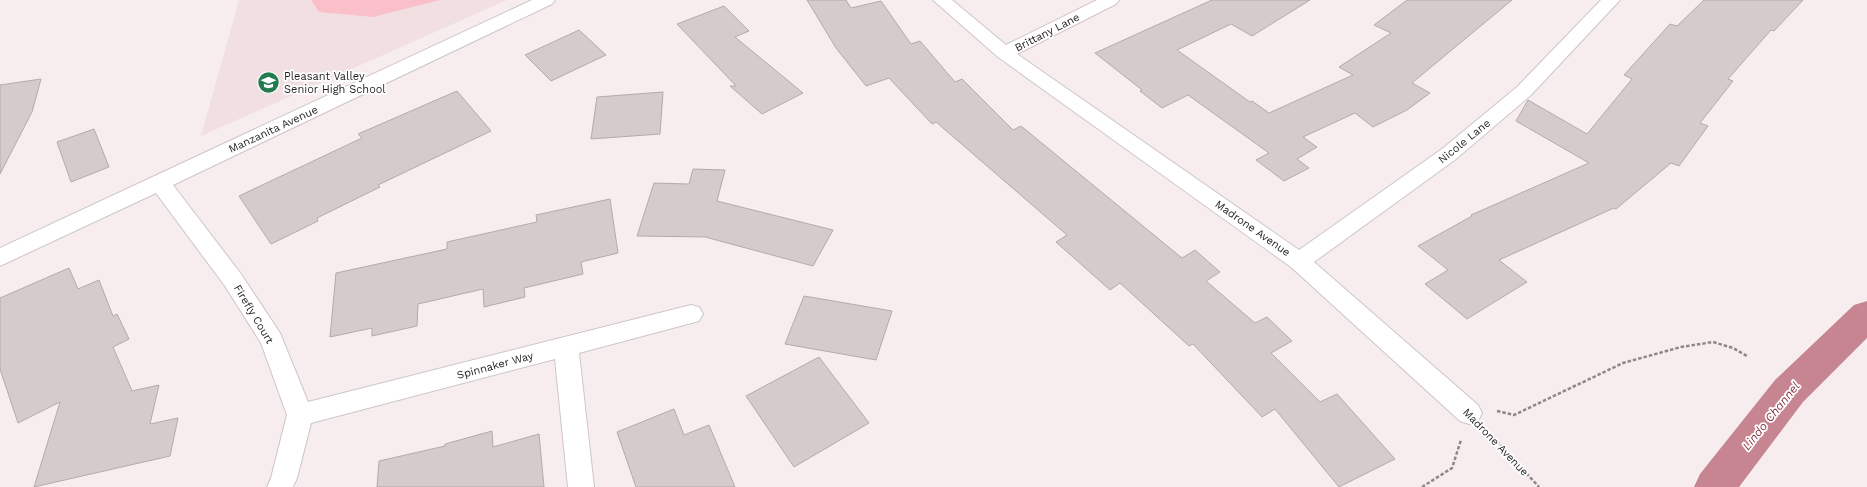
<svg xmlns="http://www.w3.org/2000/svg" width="1867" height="487" viewBox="0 0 1867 487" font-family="'Work Sans',sans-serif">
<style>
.built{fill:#f2dfe2}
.green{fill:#f9c0c9}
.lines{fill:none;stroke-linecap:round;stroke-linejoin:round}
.canal{fill:#c68591;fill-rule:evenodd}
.building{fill:#d4cbcc;stroke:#b3aaab}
.minor-casing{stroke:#cec5c6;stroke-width:2}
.path{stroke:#8e8788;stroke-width:2.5;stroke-dasharray:3.5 2;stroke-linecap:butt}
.minor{fill:#fff;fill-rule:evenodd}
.labels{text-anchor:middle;stroke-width:3.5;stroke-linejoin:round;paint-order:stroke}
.street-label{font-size:11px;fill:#221f1f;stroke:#fff}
.poi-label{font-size:11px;fill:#221f1f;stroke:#fff;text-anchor:start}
.water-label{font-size:12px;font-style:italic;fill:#87374a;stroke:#fff}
</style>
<rect width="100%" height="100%" fill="#f7edee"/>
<path class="built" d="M239,0h268l-306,136z"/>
<path class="green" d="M311,0h129l-67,17 -54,-5z"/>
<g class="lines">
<path class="canal" d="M1867,301v37l-64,64 -64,85h-45l6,-13 75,-94 79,-75z"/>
</g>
<g class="building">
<path d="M807,0h39l5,8 30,-7 30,43 9,-3 35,41 7,-3 51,51 8,-4 161,132 13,-8 25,22 -14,9 49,42 12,-6 25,24 -21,12 49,49 17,-8 58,65 -56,28 -64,-78 -13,8 -69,-73 -4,2 -69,-63 -10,7 -54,-48 11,-7 -131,-113 -4,2 -43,-46 -23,8 -30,-38z"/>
<path d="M1212,0h98l-58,36 -21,-12 -54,26 73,52 2,-1 17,12 84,-38 -14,-8 52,-34 -17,-8 33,-25h105l-100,83 18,10 -23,17 -34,17 -18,-14 -52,24 14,10 -20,12 12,9 -25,13 -28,-21 13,-7 -81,-58 -26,13 -22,-17 2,-1 -47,-37z"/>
<path d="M1704,0h99l-29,31 -3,-1 -43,49 5,2 -33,42 8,3 -29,40 -8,-3 -55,46 -2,-1 -115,52 28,22 -60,37 -42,-35 23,-14 -30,-24 54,-30 -1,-1 118,-52 -73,-42 12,-21 59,34 45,-55 -8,-4 46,-51 7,2z"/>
<path d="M724,6l25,25 -14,6 68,56 -41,21 -32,-28h6l-59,-62z"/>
<path d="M579,30l27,25 -55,26 -26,-26z"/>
<path d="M41,79l-9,33 -32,62v-89z"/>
<path d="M457,91l34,40 -113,54 2,2 -63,31 1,3 -47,23 -32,-48 123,-58 -4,-4z"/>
<path d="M663,92l-3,42 -69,5 6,-42z"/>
<path d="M94,129l15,38 -38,15 -14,-40z"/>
<path d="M693,169l32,1 -8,31 116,29 -20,36 -108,-29 -68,-1 17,-53 35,1z"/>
<path d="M610,199l8,54 -37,9 2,12 -59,14 1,9 -41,10 -1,-18 -65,15 -1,22 -45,10v-8l-42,9 6,-64 111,-24v-7l90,-20 -1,-7z"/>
<path d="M69,268l9,21 21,-9 14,36 4,-2 12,25 -16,8 19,44 27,-6 -9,39 28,-6 -8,38 -136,31 26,-85 -42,21 -18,-54v-71z"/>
<path d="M804,296l88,15 -16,49 -91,-16z"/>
<path d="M819,357l50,66 -75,44 -48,-71z"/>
<path d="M674,409l10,26 25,-10 26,62h-99l-19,-55z"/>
<path d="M492,431l1,16 46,-13 5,53h-167l2,-26 66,-15v-2z"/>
</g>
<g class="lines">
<defs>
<g id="minor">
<path d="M532,0h23l-3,4 -379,181 68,89 39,59 28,69 383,-97 8,2 4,7 -4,7 -120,32 15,134h-26l-13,-128 -244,64 -14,55 -4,9h-26l4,-9 16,-63 -26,-72 -36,-57 -69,-93 -156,73v-18z"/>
<path d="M933,0h19l54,45 91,-45h22l-3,4 -99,50 282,196 143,-101 75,-62 84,-87h19l-89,95 -75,64 -142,103 164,143 4,8 -4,8 -9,3 -9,-3 -169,-154 -293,-210z"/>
</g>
</defs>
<use href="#minor" class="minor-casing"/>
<g class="path">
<path d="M1497,411l17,4 109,-52 58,-16 32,-5 20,6 14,8"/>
<path d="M1489,433l50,54"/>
<path d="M1422,487l30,-19 9,-28"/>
</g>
<use href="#minor" class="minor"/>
</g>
<defs>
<symbol id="school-disc" viewBox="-11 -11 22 22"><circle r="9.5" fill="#237c50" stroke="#fff"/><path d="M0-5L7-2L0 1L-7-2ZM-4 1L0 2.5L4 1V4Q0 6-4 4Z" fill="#fff"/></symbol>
</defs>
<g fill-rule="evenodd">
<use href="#school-disc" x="256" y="70" width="25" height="25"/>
</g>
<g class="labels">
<g class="street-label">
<text transform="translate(1047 32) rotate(-27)" y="4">Brittany Lane</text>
<text transform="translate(273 129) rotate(-25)" y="4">Manzanita Avenue</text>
<text transform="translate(1464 141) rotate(-39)" y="4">Nicole Lane</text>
<text transform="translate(1253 228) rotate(35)" y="4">Madrone Avenue</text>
<text transform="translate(254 314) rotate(59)" y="4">Firefly Court</text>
<text transform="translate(495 365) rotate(-15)" y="4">Spinnaker Way</text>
<text transform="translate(1496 442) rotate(46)" y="4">Madrone Avenue</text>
</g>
<g class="poi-label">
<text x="284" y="80">Pleasant Valley<tspan x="284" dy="13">Senior High School</tspan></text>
</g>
<g class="water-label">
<text transform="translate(1771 416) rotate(-51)" y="4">Lindo Channel</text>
</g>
</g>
</svg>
